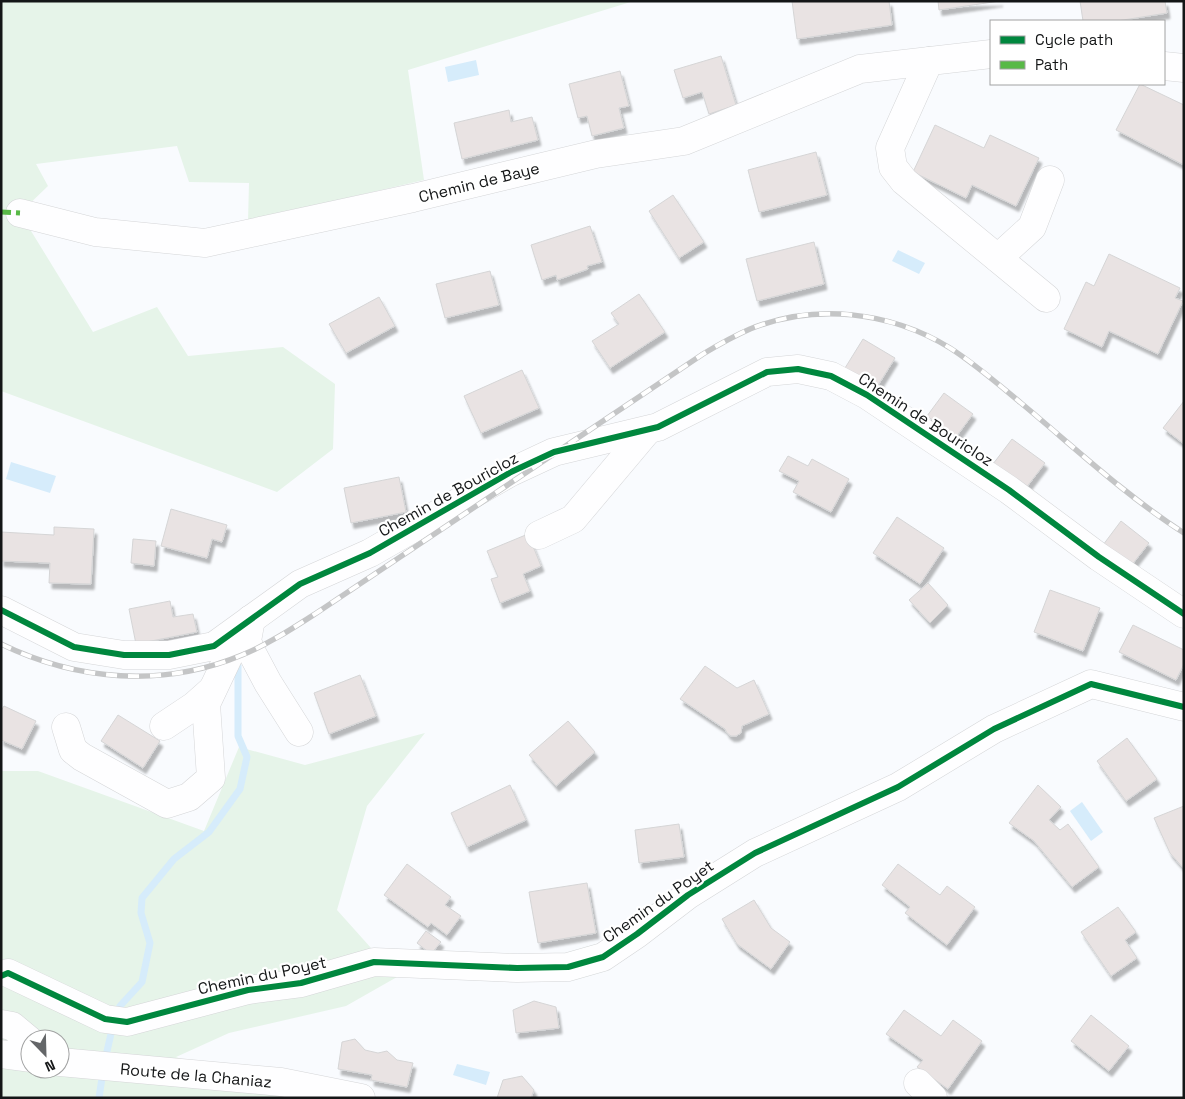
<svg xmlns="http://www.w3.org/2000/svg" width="1185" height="1099" viewBox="0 0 1185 1099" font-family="'Space Grotesk',sans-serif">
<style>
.green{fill:#e6f4e9;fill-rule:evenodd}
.water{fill:#d6ecfb}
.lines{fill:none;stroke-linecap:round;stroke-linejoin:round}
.stream{stroke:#d6ecfb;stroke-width:7}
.building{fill:#e9e3e3;stroke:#d5d5d6;filter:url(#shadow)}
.minor-casing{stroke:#d5d6d8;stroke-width:29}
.minor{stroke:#fefeff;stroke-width:28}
.rail-casing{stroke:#c4c5c6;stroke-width:5.5}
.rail{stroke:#fff;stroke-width:4;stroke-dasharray:11;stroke-linecap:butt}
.quiet{stroke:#58b947;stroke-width:5;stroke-dasharray:10 5;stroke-linecap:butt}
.cycleway-casing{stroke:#fff;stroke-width:9}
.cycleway{stroke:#00873e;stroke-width:6}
.labels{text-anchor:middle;stroke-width:4.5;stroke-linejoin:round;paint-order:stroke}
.street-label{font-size:16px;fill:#141617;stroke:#fff}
</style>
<defs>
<filter id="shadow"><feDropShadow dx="3" dy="5.5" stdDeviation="1" flood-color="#0004"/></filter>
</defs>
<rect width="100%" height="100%" fill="#f9fbfe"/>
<g class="green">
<path d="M1,1h633l-226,69 16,110 -176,41 1,-38 -60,-1 -12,-36 -141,18 12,22 -28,27 73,119 64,-25 31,49 95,-9 52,37 -2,65 -56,43 -276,-101z"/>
<path d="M425,733l-58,73 -30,104 60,67 -51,29 -117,27 -53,24 111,41h-286v-327h37l166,60 35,-84 66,18zM30,1039h30v30h-30z"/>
</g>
<g class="water">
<path d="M476,60l3,15 -31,7 -3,-15z"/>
<path d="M898,250l27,13 -6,11 -27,-13z"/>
<path d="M11,462l45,14 -6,17 -44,-14z"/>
<path d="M1082,802l21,30 -12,9 -21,-30z"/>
<path d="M457,1064l33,8 -4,13 -33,-10z"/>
</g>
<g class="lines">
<g class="stream">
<path d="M116,1015l4,-9 22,-24 8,-39 -9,-30 1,-15 32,-39 35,-27 31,-43 7,-32 -9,-21v-70"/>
<path d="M105,1060l8,-35"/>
<path d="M99,1098l4,-27"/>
</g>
</g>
<g class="building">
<path d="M792,1h97l3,24 -95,14z"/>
<path d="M938,1h62l-61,9z"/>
<path d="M1080,1h85l2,12 -50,8h-34z"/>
<path d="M721,56l15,49 -27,9 -7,-22 -19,6 -9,-28z"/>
<path d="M620,71l9,35 -10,2 5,20 -32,8 -5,-20 -9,2 -9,-34z"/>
<path d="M1140,84l44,21v60l-68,-35z"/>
<path d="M509,110l2,12 21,-5 6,23 -76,19 -8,-36z"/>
<path d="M935,125l49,23 6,-13 49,23 -23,48 -44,-21 -6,13 -53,-26z"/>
<path d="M816,152l11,43 -68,17 -11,-42z"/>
<path d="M673,195l31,47 -25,16 -30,-47z"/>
<path d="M590,226l12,36 -15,4 1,3 -31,11 -1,-5 -14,5 -11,-35z"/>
<path d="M814,242l10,42 -67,17 -11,-42z"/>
<path d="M1109,254l71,34 -5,10 8,3 -25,53 -49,-23 -7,16 -38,-18 22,-47 8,4z"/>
<path d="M490,271l9,34 -54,13 -9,-34z"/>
<path d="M639,294l26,38 -55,36 -18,-27 27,-17 -8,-11z"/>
<path d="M379,297l16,29 -49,27 -17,-29z"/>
<path d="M863,339l32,19 -18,29 -32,-19z"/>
<path d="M522,370l17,38 -58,25 -17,-37z"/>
<path d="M944,393l29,21 -17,23 -29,-21z"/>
<path d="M1184,401v43l-21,-16z"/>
<path d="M1012,439l33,24 -19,25 -33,-24z"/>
<path d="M788,456l20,10 4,-7 37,20 -18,33 -38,-20 6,-11 -20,-10z"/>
<path d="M399,477l7,35 -55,11 -7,-35z"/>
<path d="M171,509l56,16 -5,17 -10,-3 -5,19 -46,-12z"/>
<path d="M897,517l47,31 -24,36 -47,-31z"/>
<path d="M1121,521l28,22 -18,23 -28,-21z"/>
<path d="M54,527l40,2 -3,55 -42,-1 1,-20 -49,-2v-29l53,3z"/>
<path d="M528,534l13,32 -18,8 7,17 -30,12 -9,-24 7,-2 -11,-26z"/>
<path d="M133,539l23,2 -2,25 -23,-3z"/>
<path d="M928,583l20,22 -18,18 -21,-23z"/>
<path d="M1050,590l50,18 -17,43 -49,-19z"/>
<path d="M170,601l3,16 20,-3 4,18 -61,12 -7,-35z"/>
<path d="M1133,625l51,25v14l-8,16 -57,-28z"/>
<path d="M705,666l32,22 17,-8 15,34 -27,12 -1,7 -5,3h-5l-4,-3 -2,-4 -45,-30z"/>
<path d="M360,675l16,41 -47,18 -15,-41z"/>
<path d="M4,706l32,15 -14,28 -21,-9v-29z"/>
<path d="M118,715l42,26 -17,27 -42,-27z"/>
<path d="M568,721l27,31 -39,34 -27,-31z"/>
<path d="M1127,738l30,41 -31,22 -29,-40z"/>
<path d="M510,785l16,35 -59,27 -16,-34z"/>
<path d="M1038,785l23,22 -12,13 11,10 8,-6 31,43 -27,20 -38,-46 -25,-18z"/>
<path d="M1184,806v63l-14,-16 -16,-35z"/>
<path d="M679,824l5,33 -45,6 -4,-33z"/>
<path d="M407,864l44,33 -6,8 16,11 -14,19 -16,-12 -3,4 -44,-32z"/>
<path d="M898,864l42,31 7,-9 28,21 -28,38 -42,-32 5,-6 -28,-22z"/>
<path d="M587,883l9,50 -58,10 -9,-51z"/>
<path d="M754,900l17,28 19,14 -19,27 -34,-25 -15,-25z"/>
<path d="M1118,907l18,25 -11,8 12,18 -26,18 -30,-44z"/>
<path d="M426,931l15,11 -10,12 -14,-11z"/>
<path d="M534,1001l22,6 3,21 -43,5 -3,-23z"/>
<path d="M904,1010l37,26 12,-16 29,21 -34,48 -31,-22 6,-7 -37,-26z"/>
<path d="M1091,1015l38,31 -20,25 -38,-30z"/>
<path d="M355,1039l10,11 13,3 9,-2 10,9 16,3 -6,24 -36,-7 1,-5 -34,-6 4,-27z"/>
<path d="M522,1076l12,14 -3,8h-34l6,-18z"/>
</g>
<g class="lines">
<defs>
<g id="minor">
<path d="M929,61l-39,87 3,19 11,14 142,117"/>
<path d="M1164,66l20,2"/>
<path d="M20,213l75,19 110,11 208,-45 183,-44 88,-13 176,-72 131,-15"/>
<path d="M998,258l34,-31 18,-47"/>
<path d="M539,535l34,-16 74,-88"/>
<path d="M1,610l73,37 50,8h45l45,-9 86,-62 70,-31 141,-81 43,-20 104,-25 109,-55 31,-3 33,7 36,19 142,95 90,67 85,57"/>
<path d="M251,619l-4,22 4,10 17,32 31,49"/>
<path d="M164,726l30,-20 18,-16"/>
<path d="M66,727l7,23 9,7 85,47 22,-7 22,-19 -5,-74 36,-76"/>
<path d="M8,973l97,46 22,3 121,-32 53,-7 73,-21 143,6 51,-1 35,-10 34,-23 51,-39 67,-42 143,-66 96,-58 97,-45 93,23"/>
<path d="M1,1024l11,2 18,15"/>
<path d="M1,1054l29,4"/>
<path d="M60,1062l221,20 80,16"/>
<path d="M918,1083l15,15"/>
</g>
</defs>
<use href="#minor" class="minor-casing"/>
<use href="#minor" class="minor"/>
<defs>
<path id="rail" d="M1,644c76,37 162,44 241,11 27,-11 51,-27 76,-43l385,-258c15,-9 31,-18 47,-25 65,-26 140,-18 200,19 25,16 48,36 71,55 53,44 105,93 163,130"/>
</defs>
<use href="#rail" class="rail-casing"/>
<use href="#rail" class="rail"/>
<path class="quiet" d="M1,212l19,1"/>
<defs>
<g id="cycleway">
<path d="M1,610l73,37 50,8h45l45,-9 86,-62 70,-31 141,-81 43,-20 104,-25 109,-55 31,-3 33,7 36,19 142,95 90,67 85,57"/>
<path d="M1,976l7,-3 97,46 22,3 121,-32 53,-7 73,-21 143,6 51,-1 35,-10 34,-23 51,-39 67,-42 143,-66 96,-58 97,-45 93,23"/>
</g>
</defs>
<use href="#cycleway" class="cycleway-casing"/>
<use href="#cycleway" class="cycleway"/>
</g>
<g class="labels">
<g class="street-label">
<text transform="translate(479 182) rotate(-14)" y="6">Chemin de Baye</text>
<text transform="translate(926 419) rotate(33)" y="6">Chemin de Bouricloz</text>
<text transform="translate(448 494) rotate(-29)" y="6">Chemin de Bouricloz</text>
<text transform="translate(658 901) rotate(-35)" y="6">Chemin du Poyet</text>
<text transform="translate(262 975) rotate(-12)" y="6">Chemin du Poyet</text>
<text transform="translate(196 1075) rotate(5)" y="6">Route de la Chaniaz</text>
</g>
</g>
<rect width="1185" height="1099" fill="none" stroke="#141617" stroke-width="5"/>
<rect x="990" y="20" width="175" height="65" fill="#ffffff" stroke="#a1a2a2"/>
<rect x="1000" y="36" width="25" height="8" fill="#00873e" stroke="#a1a2a2"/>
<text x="1035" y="45" font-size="15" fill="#141617">Cycle path</text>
<rect x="1000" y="61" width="25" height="8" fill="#58b947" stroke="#a1a2a2"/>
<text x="1035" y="70" font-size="15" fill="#141617">Path</text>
<g transform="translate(45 1054) rotate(157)"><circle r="24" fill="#ffffff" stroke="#a1a2a2"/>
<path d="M0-4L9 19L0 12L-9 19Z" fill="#646668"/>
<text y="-8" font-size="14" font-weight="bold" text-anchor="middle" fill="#141617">N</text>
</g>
</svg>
